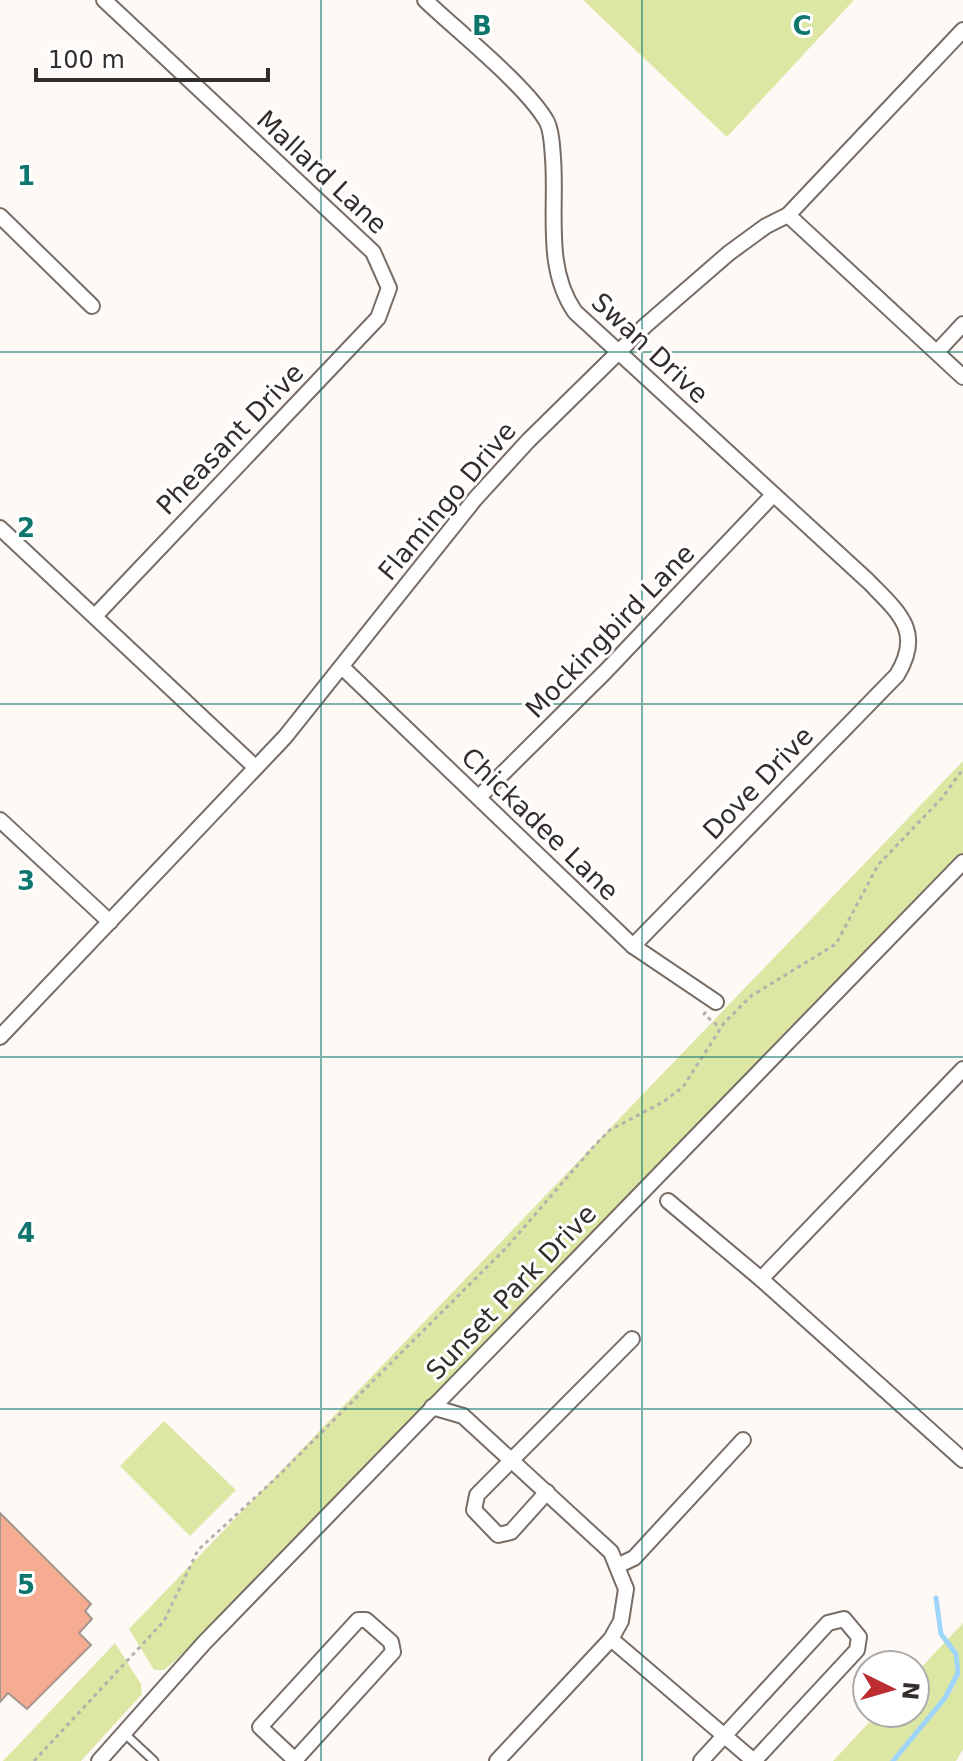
<svg xmlns="http://www.w3.org/2000/svg" width="963" height="1761" viewBox="0 0 963 1761" font-family="'DejaVu Sans',sans-serif">
<style>
.green{fill:#dde7a4}
.lines{fill:none;stroke-linecap:round;stroke-linejoin:round}
.stream{stroke:#9fd5fa;stroke-width:5}
.building{fill:#f5ac90;stroke:#a39690;stroke-width:2}
.service-casing{stroke:#786c66;stroke-width:11}
.minor-casing{stroke:#786c66;stroke-width:18}
.path{stroke:#b6b0ad;stroke-width:3;stroke-dasharray:4 4;stroke-linecap:butt}
.service{stroke:#fff;stroke-width:7}
.minor{stroke:#fff;stroke-width:14}
.grid{fill:none;stroke:#0f766e;stroke-width:2;stroke-opacity:0.55}
.labels{text-anchor:middle;stroke-width:6;stroke-linejoin:round;paint-order:stroke}
.street-label{font-size:26px;fill:#332e2b;stroke:#fff}
.grid-label{font-size:26px;text-anchor:middle;font-weight:bold;fill:#0f766e;stroke:#fff;stroke-width:6;stroke-linejoin:round;paint-order:stroke}
</style>
<rect width="100%" height="100%" fill="#fff9f6"/>
<g class="green">
<path d="M583,0h271l-127,137z"/>
<path d="M963,761v92l-788,808 -11,9h-10l-25,-41z"/>
<path d="M164,1421l72,69 -46,46 -70,-70z"/>
<path d="M963,1623v126l-7,12h-123l45,-48h37v-39z"/>
<path d="M115,1643l26,41 1,10 -61,67h-78z"/>
</g>
<g class="lines">
<path class="stream" d="M893,1761l52,-63 13,-25 -2,-19 -15,-20 -5,-36"/>
</g>
<path class="building" d="M0,1513l91,91 -6,7 7,8 -13,14 12,12 -64,64 -19,-16 -8,9z"/>
<g class="lines">
<defs>
<path id="service" d="M124,1733l30,28"/>
<g id="minor">
<path d="M425,0c31,30 102,86 122,122 5,10 5,24 6,36 4,53 -9,109 22,154l293,269c30,31 56,50 29,94l-264,271"/>
<path d="M788,215l175,162"/>
<path d="M0,216l92,90"/>
<path d="M937,352l26,-28"/>
<path d="M0,528l255,239"/>
<path d="M95,616l283,-298 11,-30 -16,-36 -269,-252"/>
<path d="M342,667l291,279 83,56"/>
<path d="M479,797l126,-125 168,-177"/>
<path d="M0,820l110,102"/>
<path d="M0,1037l285,-300 190,-238 53,-58 118,-116 83,-72 37,-27 22,-11 175,-185"/>
<path d="M668,1201l93,78 202,181"/>
<path d="M761,1279l202,-210"/>
<path d="M432,1407l31,9 148,136 15,37 -5,32 -10,18 -114,122"/>
<path d="M547,1492l-36,40 -13,3 -24,-25 3,-15 155,-156"/>
<path d="M617,1566l17,-8 109,-118"/>
<path d="M611,1639l143,122 103,-111 2,-13 -15,-18 -16,4 -127,138"/>
<path d="M295,1760l98,-108 -2,-10 -25,-22h-8l-98,107 35,33 2,1"/>
<path d="M99,1761l105,-118 759,-781"/>
</g>
</defs>
<use href="#service" class="service-casing"/>
<use href="#minor" class="minor-casing"/>
<g class="path">
<path d="M706,1012l-2,2 16,14"/>
<path d="M34,1761l130,-140 34,-71 76,-70 233,-233 88,-102 15,-15 53,-28 20,-15 41,-64 27,-27 85,-52 42,-79 64,-67 21,-29"/>
</g>
<use href="#service" class="service"/>
<use href="#minor" class="minor"/>
</g>
<path class="grid" d="M321,0v1761M642,0v1761M0,352h963M0,704h963M0,1057h963M0,1409h963"/>
<g class="labels">
<g class="street-label">
<text transform="translate(322 172) rotate(43)" y="9">Mallard Lane</text>
<text transform="translate(650 348) rotate(43)" y="9">Swan Drive</text>
<text transform="translate(230 439) rotate(-46)" y="9">Pheasant Drive</text>
<text transform="translate(447 501) rotate(-50)" y="9">Flamingo Drive</text>
<text transform="translate(610 631) rotate(-46)" y="9">Mockingbird Lane</text>
<text transform="translate(758 783) rotate(-46)" y="9">Dove Drive</text>
<text transform="translate(540 824) rotate(44)" y="9">Chickadee Lane</text>
<text transform="translate(511 1292) rotate(-46)" y="9">Sunset Park Drive</text>
</g>
</g>
<g class="grid-label">
<text x="482" y="35">B</text>
<text x="802" y="35">C</text>
<text x="26" y="185">1</text>
<text x="26" y="537">2</text>
<text x="26" y="890">3</text>
<text x="26" y="1242">4</text>
<text x="26" y="1594">5</text>
</g>
<g transform="translate(891 1689) rotate(95)"><circle r="38" fill="#ffffff" stroke="#adabaa" stroke-width="2"/>
<path d="M0-6L14 30L0 20L-14 30Z" fill="#bc2c30"/>
<text y="-12" font-size="22" font-weight="bold" text-anchor="middle" fill="#332e2b">N</text>
</g>
<path d="M36 68v12h232v-12" fill="none" stroke="#332e2b" stroke-width="4"/>
<text x="48" y="68" font-size="24" fill="#332e2b" stroke="#ffffff" stroke-width="6" paint-order="stroke">100 m</text>
</svg>
